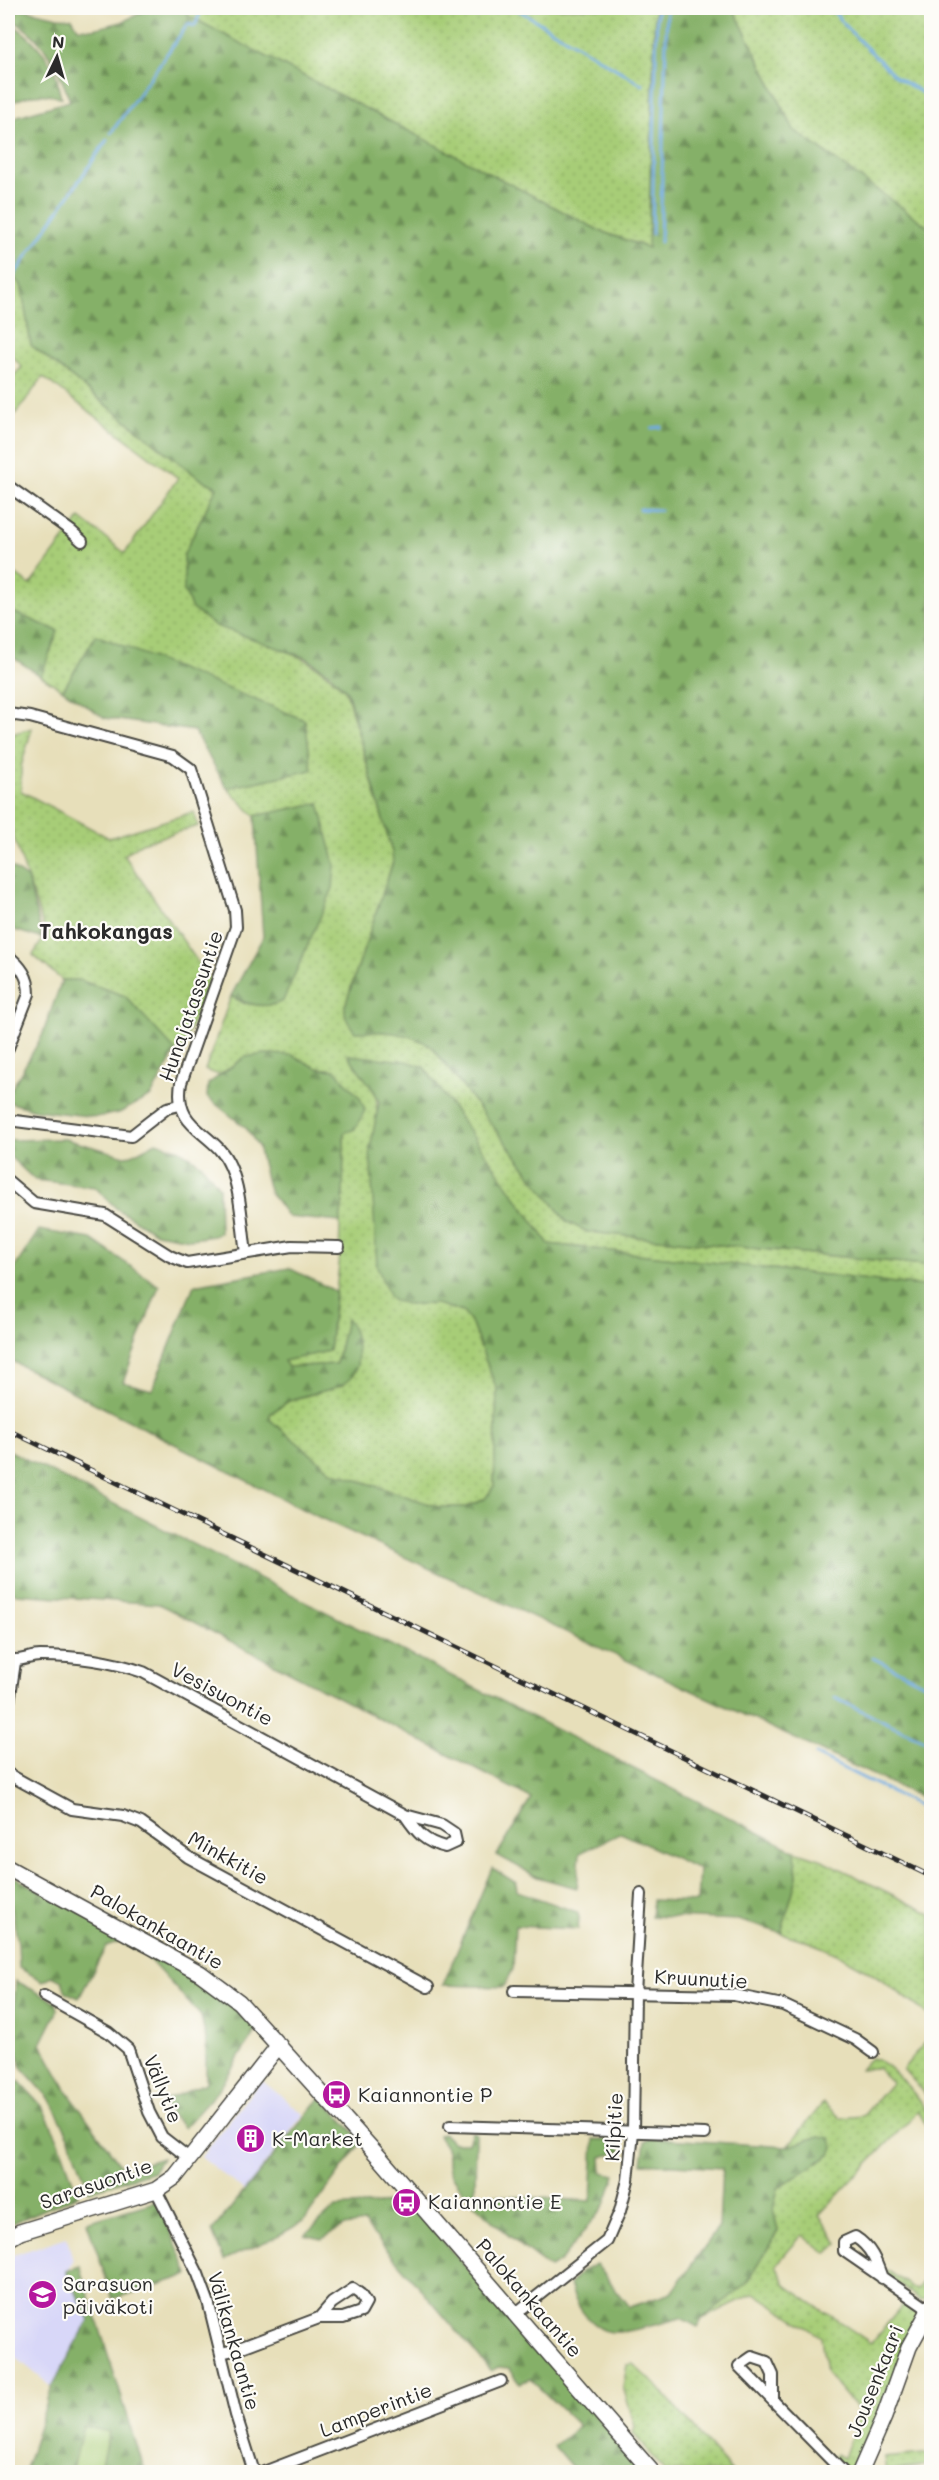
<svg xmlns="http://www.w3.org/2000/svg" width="939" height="2480" viewBox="0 0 939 2480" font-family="Mali,sans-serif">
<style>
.built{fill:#d8d7f8}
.grass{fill:url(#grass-dots);stroke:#697c51;stroke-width:1.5}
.forest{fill:url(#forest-firs);stroke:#586e4a;stroke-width:1.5}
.pitch{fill:#a7cd77;stroke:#697c51;stroke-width:1.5}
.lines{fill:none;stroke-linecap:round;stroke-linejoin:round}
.stream{stroke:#6faae0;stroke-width:3}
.street-casing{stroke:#474640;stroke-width:14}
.secondary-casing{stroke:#474640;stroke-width:18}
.street{stroke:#fff;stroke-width:10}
.secondary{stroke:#fff;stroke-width:15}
.rail-casing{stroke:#2b2b2b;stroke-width:5}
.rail{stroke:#fdfcf7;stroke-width:3;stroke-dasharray:9;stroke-linecap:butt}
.labels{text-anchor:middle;stroke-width:4.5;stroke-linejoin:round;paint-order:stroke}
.street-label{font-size:20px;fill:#2b2b2b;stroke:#fdfcf7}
.poi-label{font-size:20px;fill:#2b2b2b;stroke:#fdfcf7;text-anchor:start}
.neighbourhood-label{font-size:21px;font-weight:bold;fill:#2b2b2b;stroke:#fdfcf7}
</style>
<defs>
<pattern id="grass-dots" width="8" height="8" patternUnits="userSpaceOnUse" patternTransform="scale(1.5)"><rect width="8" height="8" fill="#a7cd77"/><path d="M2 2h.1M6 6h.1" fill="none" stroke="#90b067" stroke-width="1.8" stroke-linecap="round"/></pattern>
<pattern id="forest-firs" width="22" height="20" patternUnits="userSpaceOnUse" patternTransform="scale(1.5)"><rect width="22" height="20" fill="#85b068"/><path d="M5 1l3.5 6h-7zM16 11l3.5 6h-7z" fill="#6d8f56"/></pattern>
</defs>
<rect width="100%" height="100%" fill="#fdfcf7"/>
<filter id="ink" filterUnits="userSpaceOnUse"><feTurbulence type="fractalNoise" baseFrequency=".0167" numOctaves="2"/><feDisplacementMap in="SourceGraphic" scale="12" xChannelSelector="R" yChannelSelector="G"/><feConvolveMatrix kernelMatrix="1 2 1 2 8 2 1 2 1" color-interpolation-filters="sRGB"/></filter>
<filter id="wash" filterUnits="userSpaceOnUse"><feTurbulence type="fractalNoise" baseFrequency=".008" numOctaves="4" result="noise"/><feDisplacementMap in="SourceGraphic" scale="24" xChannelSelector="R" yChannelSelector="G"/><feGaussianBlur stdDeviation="1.35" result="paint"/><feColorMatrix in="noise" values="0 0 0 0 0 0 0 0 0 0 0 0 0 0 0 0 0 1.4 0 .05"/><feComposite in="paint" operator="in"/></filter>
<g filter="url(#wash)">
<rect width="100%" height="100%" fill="#e7dfba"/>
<g class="built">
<path d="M261,2080l43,34 -60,77 -43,-34z"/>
<path d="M67,2237l6,24 -7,10 23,49 -37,67 -44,-36v-94z"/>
</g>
<g class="grass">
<path d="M189,8h466l-6,240 -49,-17 -414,-216z"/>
<path d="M733,8h198v221l-137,-99z"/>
<path d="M8,274l13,10 10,61 168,133 18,9 -33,67 30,71c50,18 94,27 132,66l46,161 1,10 -48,144 10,25c27,0 54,0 77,16l135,175 21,10 337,33 6,-1v23l-383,-43 -124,-177 -75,-12c14,26 33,30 27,64l33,185h28l26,8 8,10 26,68 -3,96 -9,13 -18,8h-29l-107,-36 -61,-51v-6l19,-13 54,-16 3,-65 -10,44 -48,3 -5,-6 46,-10 10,-86 1,-43 3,-21 1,-68 -9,-63 -18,-2 -25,-13 -47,2 -26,18 -14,-5 26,-74 14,8 74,-201 -64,13 -28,-28 84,-18 -214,-135 -34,55 -22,-14 16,-45 -49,-21v-41l22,16 50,-67 45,35 53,-75 -135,-101 -35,47v-43l14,-14 -14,-16z"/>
<path d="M32,728l-11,39v24l88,47 85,-26 4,14 -56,17 -18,12 85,123 -29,78 -55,-60 -46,-16h-17l-29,-25 13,-21 -38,-114v-85z"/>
<path d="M795,1851l28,9 108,54v103c-50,-39 -88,-67 -150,-84l16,-56z"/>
<path d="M931,2035l1,63 -2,1 -27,-30z"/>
<path d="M871,2058c19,3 52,44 60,62 1,4 0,9 0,14l-13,-23 -99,104 20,29 -12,9 -25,-18 -26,30 11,21 84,57 32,-38 -3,-3 3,-4 13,7 3,6 -39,105 -26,54h-8l-13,-10 3,-6 8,4 16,-46 -34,-39 -5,-36 -66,-44 -53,26 45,-36 31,-52 -5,-22 5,-21 53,-34 -11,-18 -33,11 36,-44 18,15 22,-2 29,-34 -15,-14 -17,1z"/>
<path d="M887,2270l29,20 15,-18v26l-11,2 -35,-27z"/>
<path d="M633,2364l9,9 9,6 81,93h-67l-32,-39 2,-7 -12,-39 4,-22z"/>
<path d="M931,2453v13l-45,5 -2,-13z"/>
</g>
<g class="forest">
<path d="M18,8l40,9 14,1 6,10 15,1 29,-7 29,-14h38l-2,7 413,216 48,17 7,-240h78l61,122 137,99v1035l-6,1 -337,-33 -21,-10 -135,-175c-23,-16 -50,-16 -77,-15 -7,-9 -11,-15 -10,-26l48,-144 -1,-10 -45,-161 -18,-18 -23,-15 -92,-33 -22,-16 -8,-18v-37l33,-67 -18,-9 -168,-133 -10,-61 -13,-10v-150l10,-8 52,-15c-11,-32 -25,-62 -56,-80z"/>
<path d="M13,25c17,11 35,30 43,50 3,7 1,15 6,23 -24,-7 -33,-3 -54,6v-69z"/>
<path d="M8,610l50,21 -17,45 -33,-22z"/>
<path d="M96,635l209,85 7,50 -85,18 -33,-57 -89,-13 -42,-28z"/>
<path d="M319,803l16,62 -2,23 -50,113c-17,8 -36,4 -52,-5l32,-59 -8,-121z"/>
<path d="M8,865l19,13 16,61 -35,-11z"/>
<path d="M62,980h17l46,16 51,55 -25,45 -32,17 -23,4 -61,-7 -27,-8v-7l34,-59z"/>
<path d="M265,1054l27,1 25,13 18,2 25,28 5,12 -10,19 -11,4 -1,68 -3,21 -52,-5 -19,-26 -11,-45 -12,-18 -39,-31 1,-13 37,-27z"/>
<path d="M348,1055l58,6 18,6 125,177 382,43v515l-621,-289 -302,-154v-81l31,-48 52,9 68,47 -36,96 29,8 42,-105 95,-17 46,23 -6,60 -45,10 4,6 48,-3 10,-45c9,9 9,18 11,30 7,46 -39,38 -68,52 -6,3 -13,9 -19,13v6l61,51 107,36h29l18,-8 9,-13 3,-96 -26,-68 -8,-10 -26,-8h-28l-15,-3 -4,-3 -13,-32 -7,-117 9,-47 -3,-8z"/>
<path d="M65,1139l60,17 7,-1 24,-13 24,8 22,15 17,22 1,45 -6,4 -24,3 -34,-6 -39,-24 -22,-22 -60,-7 -27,-25v-15z"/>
<path d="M8,1450l787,401 2,26 -16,56 -43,-13 -87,-4 2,-16 44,2 2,-33 -78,-36 -41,20 -3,35 -40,-11 -40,-22 34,-57 -372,-194 -143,-10 -8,-6z"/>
<path d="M492,1868l24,15 1,8 60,21 2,5 -1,12 -63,-3 -2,43 -9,18 -61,-2z"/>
<path d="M12,1876l188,99 58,52 -39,62 -35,39 -13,-13 -8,-14 43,-18v-44l-5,-23 -56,-61 -25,-13 -14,5 -27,51 -13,-6 -4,-11 -10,-5 -9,5 -24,-13 -1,-25 -10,-56z"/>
<path d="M16,1981l40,21 2,8 -17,34 26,47 57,79 38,-12 -8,13 -65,20 -20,-55 -20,-38 -28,-31 -9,-36z"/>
<path d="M19,2081l23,25 16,33 20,56 -70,30v-136z"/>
<path d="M321,2097l41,44 -58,80 -28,16 -52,23 -12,-29z"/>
<path d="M472,2132l4,1 -1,61 116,7 3,-62 28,1 -1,12 -20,5 1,15 13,3 -10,30 -45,57 -10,6c-23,-16 -93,-73 -101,-98 -2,-6 0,-13 -2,-19 -1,-6 -7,-10 -9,-16l5,-2 10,10h15z"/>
<path d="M820,2136l10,2 4,9 -3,7 -53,34 -5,21 5,22 -31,52 -45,36 -4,8 -17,-9c-17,4 -60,18 -75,13 -19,-7 -32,-29 -36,-47l11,-12 15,-8 34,43 41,-14 48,-66 3,-59 -80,-5 3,-21 7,-4 135,9z"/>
<path d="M158,2201l31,74 -76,24 -26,-77z"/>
<path d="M407,2202l13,13 225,257h-69l-22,-26 25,-20 -49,-47 -10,4 -11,-15 -11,-1 -7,4 -127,-148 -20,3 -22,13 -17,-4 31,-28z"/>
<path d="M80,2266l63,199 4,7h-48l10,-40 -36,36 5,4h-54l28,-85 37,-67 -23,-49z"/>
</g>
<path class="pitch" d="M83,2426l26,6 -10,40h-21l-5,-3z"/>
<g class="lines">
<g class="stream">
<path d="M515,8l128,77"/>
<path d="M831,8l14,18 51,51 36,22"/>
<path d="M111,133l77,-109 7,2 7,-18"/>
<path d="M652,234l5,-226"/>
<path d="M660,242l7,-234"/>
<path d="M8,284l99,-144"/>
<path d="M652,428l9,-1"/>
<path d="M640,509l20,1"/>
<path d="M873,1658l59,30"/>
<path d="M835,1698l97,46"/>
<path d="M816,1755l116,57"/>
</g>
</g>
</g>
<g filter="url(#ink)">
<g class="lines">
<defs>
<g id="street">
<path d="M8,486l63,45 11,10"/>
<path d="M8,714l22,3 143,39 18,13 44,141 1,17 -55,156c-8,48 34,47 49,83 11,24 12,61 16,87"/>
<path d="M8,956c13,10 21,21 21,38l-21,54"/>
<path d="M8,1120l123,16 36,-28 13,-3"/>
<path d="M8,1181l26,22 71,12 65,41 17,7 105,-17 47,1"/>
<path d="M8,1659c11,4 20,-3 32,-3 34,0 71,5 103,16l262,143 37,10 12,8 2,9 -11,5c-20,-5 -28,-14 -40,-32"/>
<path d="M8,1709l7,-47"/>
<path d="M8,1774l64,35 51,7 18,7 47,34 240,130"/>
<path d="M514,1991l220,4 49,10 72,34 18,13"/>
<path d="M44,1996l64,36 20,17 21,63 13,25 27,21"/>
<path d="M450,2126l255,8"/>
<path d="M156,2190l42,84 10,27 28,114 18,57"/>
<path d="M882,2278c-6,-17 -11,-31 -27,-41l-11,5v9l84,58"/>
<path d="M515,2314l92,-73 13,-30 8,-31 5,-48 2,-139 6,-99"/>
<path d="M221,2353l13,-3 85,-32h24l18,-6 5,-9 -6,-9 -7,-5 -21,14 -13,15"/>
<path d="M773,2399v-24l-6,-13 -15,-5 -13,9 104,106"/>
<path d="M264,2472l237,-91"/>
</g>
<g id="secondary">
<path d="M8,1868l192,105 39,29 141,156 272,314"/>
<path d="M8,2239l12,-7 136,-42 19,-13 104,-132"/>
<path d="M860,2472l24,-55 25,-70 23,-42"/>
</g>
</defs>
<use href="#street" class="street-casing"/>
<use href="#secondary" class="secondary-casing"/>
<use href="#street" class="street"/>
<use href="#secondary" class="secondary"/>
<defs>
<path id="rail" d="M8,1430l924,447"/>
</defs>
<use href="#rail" class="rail-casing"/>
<use href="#rail" class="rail"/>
</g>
</g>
<defs>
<symbol id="bus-disc" viewBox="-11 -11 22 22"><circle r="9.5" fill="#b5179e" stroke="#fdfcf7"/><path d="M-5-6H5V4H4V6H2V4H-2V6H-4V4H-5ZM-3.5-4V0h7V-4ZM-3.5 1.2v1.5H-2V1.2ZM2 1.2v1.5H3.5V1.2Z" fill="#fff"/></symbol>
<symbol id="building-disc" viewBox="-11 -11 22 22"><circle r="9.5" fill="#b5179e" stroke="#fdfcf7"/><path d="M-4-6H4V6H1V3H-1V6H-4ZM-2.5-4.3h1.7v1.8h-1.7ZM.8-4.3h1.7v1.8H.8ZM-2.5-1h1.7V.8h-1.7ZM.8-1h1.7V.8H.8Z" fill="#fff"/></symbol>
<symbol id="school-disc" viewBox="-11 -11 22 22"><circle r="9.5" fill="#b5179e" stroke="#fdfcf7"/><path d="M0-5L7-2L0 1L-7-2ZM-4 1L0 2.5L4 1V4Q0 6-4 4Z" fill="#fff"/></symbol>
</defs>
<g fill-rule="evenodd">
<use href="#bus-disc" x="320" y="2078" width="33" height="33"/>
<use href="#building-disc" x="234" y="2122" width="33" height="33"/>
<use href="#bus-disc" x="390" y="2186" width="33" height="33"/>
<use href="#school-disc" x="26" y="2278" width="33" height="33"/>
</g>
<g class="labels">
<g class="street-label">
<text transform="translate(191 1006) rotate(-71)" y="7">Hunajatassuntie</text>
<text transform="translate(222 1694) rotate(28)" y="7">Vesisuontie</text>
<text transform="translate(228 1858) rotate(29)" y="7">Minkkitie</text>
<text transform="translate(157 1927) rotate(30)" y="7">Palokankaantie</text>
<text transform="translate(701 1979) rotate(3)" y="7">Kruunutie</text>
<text transform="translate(163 2089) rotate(68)" y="7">Vällytie</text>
<text transform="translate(614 2127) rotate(-87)" y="7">Kilpitie</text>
<text transform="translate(96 2184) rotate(-19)" y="7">Sarasuontie</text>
<text transform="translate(529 2298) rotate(49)" y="7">Palokankaantie</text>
<text transform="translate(234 2341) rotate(74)" y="7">Välikankaantie</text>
<text transform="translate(875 2381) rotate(-68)" y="7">Jousenkaari</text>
<text transform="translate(376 2410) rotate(-21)" y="7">Lamperintie</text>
</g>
<g class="poi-label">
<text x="358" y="2102">Kaiannontie P</text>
<text x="272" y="2146">K-Market</text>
<text x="428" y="2209">Kaiannontie E</text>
<text x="63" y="2291">Sarasuon<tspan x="63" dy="23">päiväkoti</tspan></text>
</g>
<g class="neighbourhood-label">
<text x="106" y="939">Tahkokangas</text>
</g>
</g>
<rect width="939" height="2480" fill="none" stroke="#fdfcf7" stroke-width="30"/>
<g transform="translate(57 57) rotate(5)" stroke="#fdfcf7" stroke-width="4.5" paint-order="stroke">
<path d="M0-4.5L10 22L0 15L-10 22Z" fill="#2b2b2b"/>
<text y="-9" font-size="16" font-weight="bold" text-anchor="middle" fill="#2b2b2b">N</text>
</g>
</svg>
